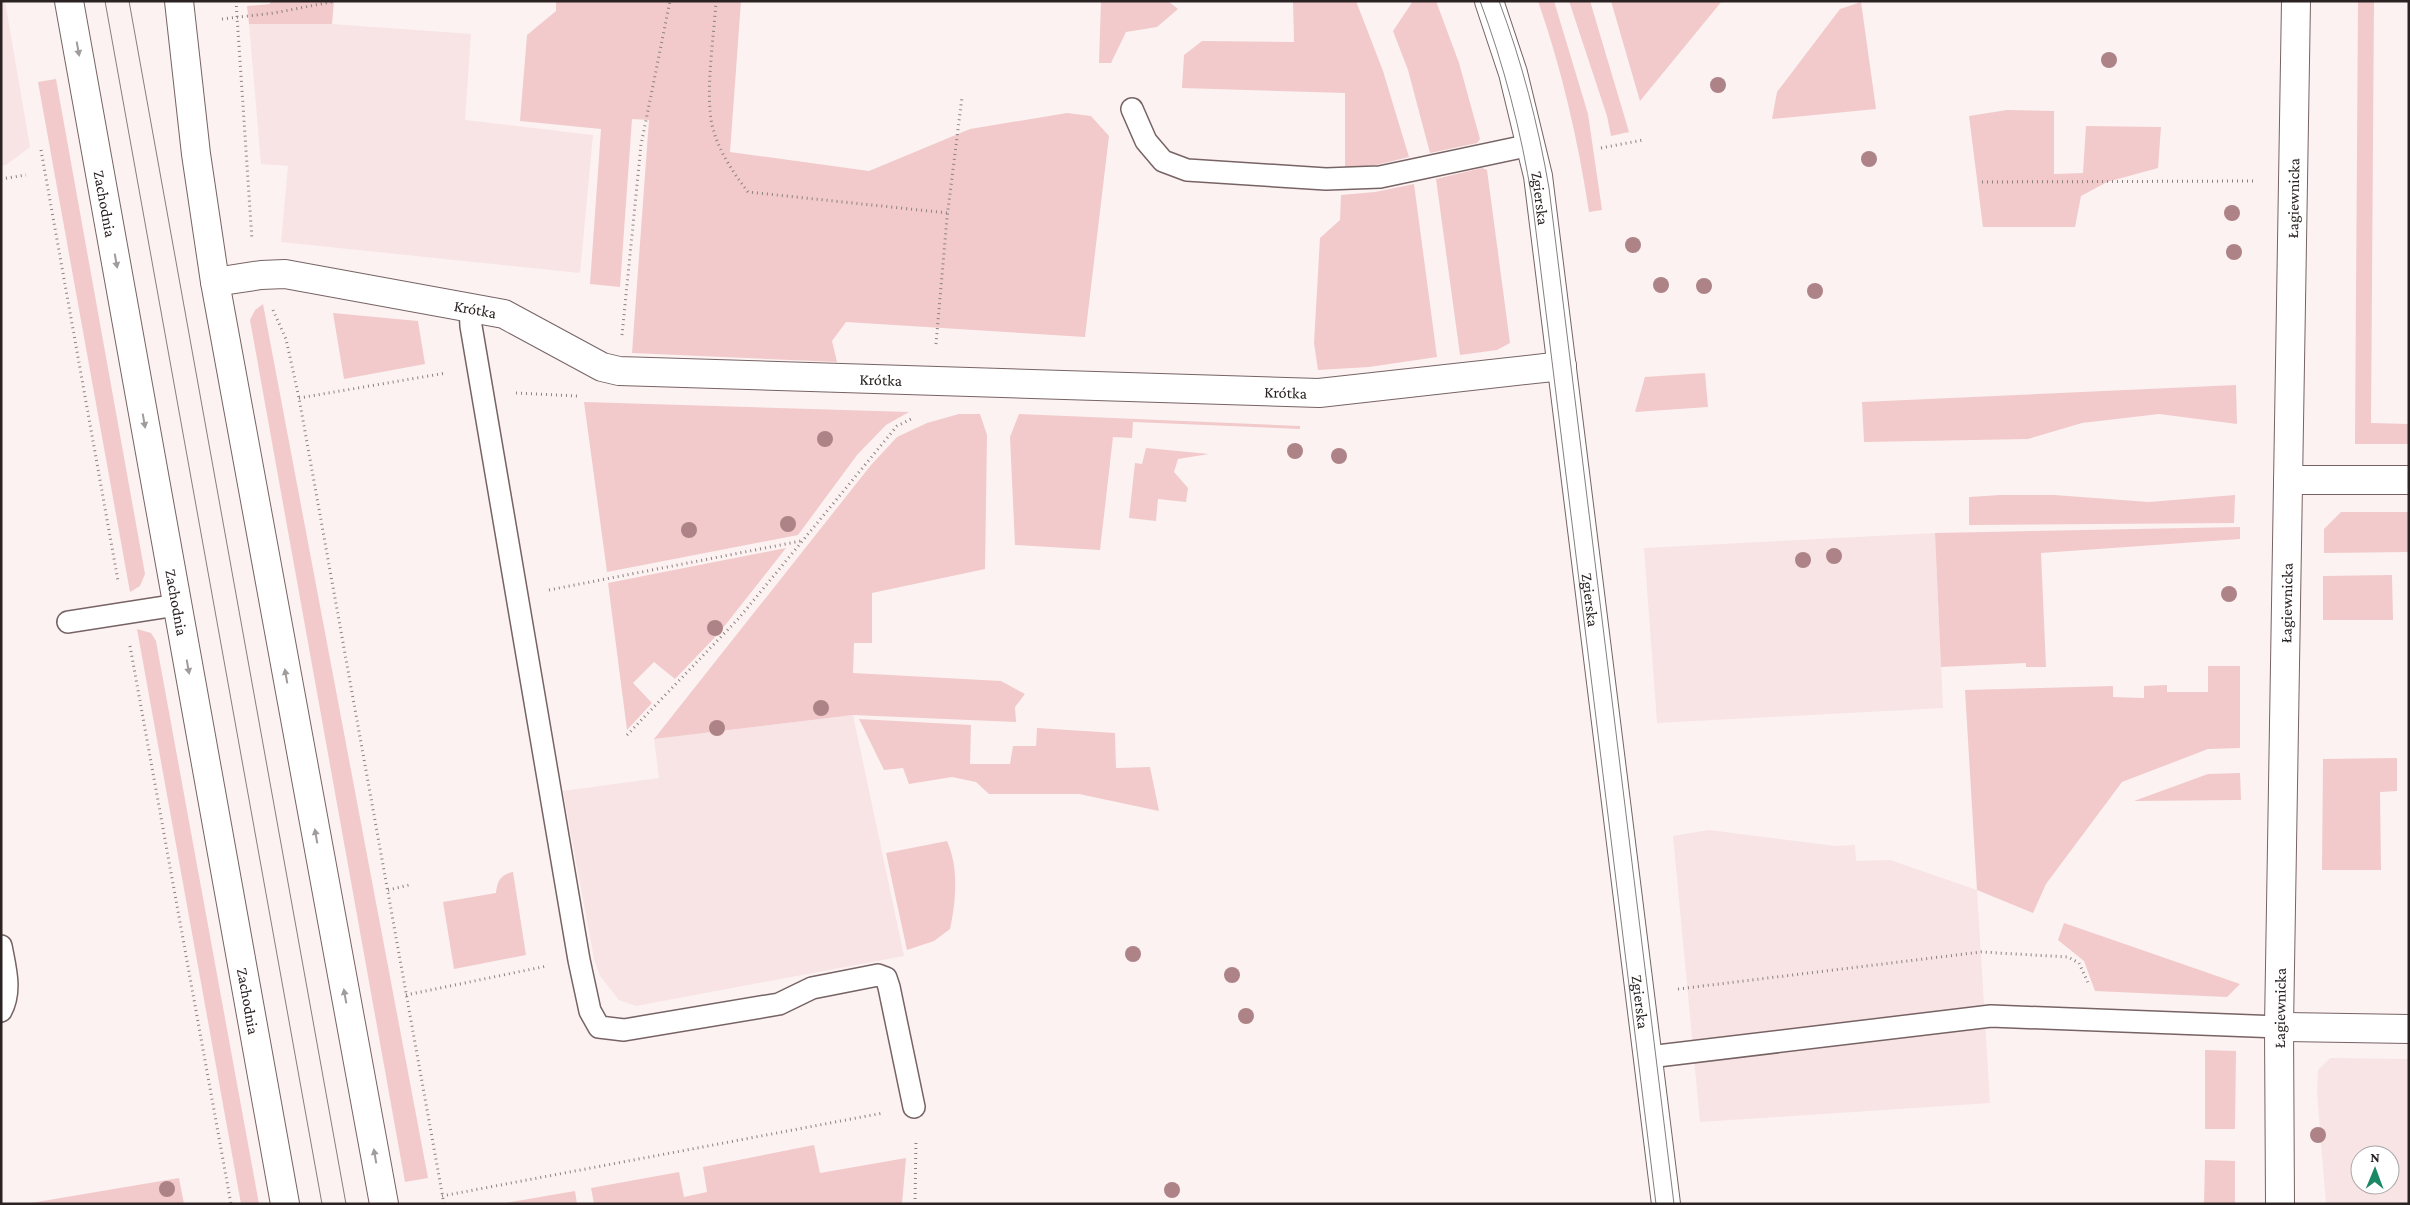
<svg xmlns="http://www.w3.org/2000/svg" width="2410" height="1205" viewBox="0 0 2410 1205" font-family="'Crimson Pro',serif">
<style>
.built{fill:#f8e4e5;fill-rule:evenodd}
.green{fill:#f2cacb}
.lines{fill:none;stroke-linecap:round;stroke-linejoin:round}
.service-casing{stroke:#776364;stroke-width:24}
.minor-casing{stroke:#776364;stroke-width:30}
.tertiary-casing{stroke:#776364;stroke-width:30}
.secondary-casing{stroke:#776364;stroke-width:30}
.path{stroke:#8b8282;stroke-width:3;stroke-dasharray:1 4;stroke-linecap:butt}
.service{stroke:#fff;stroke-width:21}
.minor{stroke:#fff;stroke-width:28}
.tertiary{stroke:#fff;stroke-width:28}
.secondary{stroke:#fff;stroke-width:28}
.tram{stroke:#877e7e;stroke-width:1}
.tree{fill:#ad8387}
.oneway{fill:#a09c9c}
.labels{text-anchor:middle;stroke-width:5;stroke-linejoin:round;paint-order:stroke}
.street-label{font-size:16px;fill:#2b2323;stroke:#fff}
</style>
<rect width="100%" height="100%" fill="#fcf2f2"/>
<g class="built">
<path d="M1,1h4l25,146 -24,18 -5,1z"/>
<path d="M249,24h83l139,10 -6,86 128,15 -13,138 -299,-31 7,-76 -27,-2z"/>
<path d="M1935,533l8,175 -286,15 -13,-175z"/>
<path d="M853,715l51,241 -268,50 -17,-6 -19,-24 -6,-17 -31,-168 96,-13 -5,-39z"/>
<path d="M1709,830l126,16 20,-1 1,16 34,-1 87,30 13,213 -290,19 -27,-286z"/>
<path d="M2330,1058l79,1v145h-83l-9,-112 1,-22zM2360,1155h30v30h-30z"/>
</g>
<g class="green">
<path d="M270,1h64l-2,23h-83l-2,-18 23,-2z"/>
<path d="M556,1h185l-11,151 139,19 101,-42 97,-16 24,3 18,20 -24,201 -239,-15 -14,19 5,21 -205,-9 17,-233 -17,-1 -12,168 -30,-3 11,-155 -81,-8 7,-86 29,-24z"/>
<path d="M1101,1h67l10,8 -21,18 -31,5 -15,31h-12z"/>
<path d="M1293,1h63l27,70 26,86 -33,8 -31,3v-75l-163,-5 2,-33 18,-14 92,1z"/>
<path d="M1413,1h23l23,62 21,76 -3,4 -47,10 -22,-83 -15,-39z"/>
<path d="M1538,1h16l34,113 14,96 -13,2c-11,-72 -27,-142 -51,-211z"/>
<path d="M1569,1h21l39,131 -18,4 -4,-20z"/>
<path d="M1611,1h111l-82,100z"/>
<path d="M2358,1h16l-3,422 38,1v20h-54z"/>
<path d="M1861,2l15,107 -104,10 5,-27 63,-83z"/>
<path d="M56,79l89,495 -5,12 -10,6 -92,-510z"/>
<path d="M2007,110l47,1v63l29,-1 3,-47 75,1 -3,41 -51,14 -26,14 -6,31h-92l-14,-111z"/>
<path d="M1482,168l5,2 23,173 -13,7 -37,5 -24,-176z"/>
<path d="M1414,184l23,173 -68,10 -51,3 -4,-27 6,-105 20,-18 1,-25 34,-3z"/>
<path d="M263,304l165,874 -23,4 -155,-862 5,-10z"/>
<path d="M333,313l85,8 7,43 -81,15z"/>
<path d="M1705,373l3,34 -73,5 10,-35z"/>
<path d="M2236,385l1,39 -78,-10 -77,9 -54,16 -164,3 -2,-40z"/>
<path d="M584,402l325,10 -23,13 -29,30 -59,80 -191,37z"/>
<path d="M959,414h21l7,21 -2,134 -113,24v50h-18l-1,30 148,8 24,13 -10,13 1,15 -163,-7 -199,24 217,-274 26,-28 30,-14z"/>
<path d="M1019,414l281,12v3l-167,-7 -1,16 -19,-1 -13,113 -85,-5 -5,-108z"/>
<path d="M1146,448l63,6 -31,5 -4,13 14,16 -2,14 -28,-3 -2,22 -27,-3 6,-55 7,1z"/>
<path d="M2000,495h54l95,7 86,-7 -1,28 -265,2v-28z"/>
<path d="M2341,512h68v40l-85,1v-24z"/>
<path d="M2240,527v12l-199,14 5,114h-20v-4l-85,4 -6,-134z"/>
<path d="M786,548l-67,85 -44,46 -21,-17 -21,21 19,20 -25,27 -19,-147z"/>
<path d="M2392,575l1,45h-70v-44z"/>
<path d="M137,629l14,4 5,8 103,563h-18z"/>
<path d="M2208,666h32v82l-32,1 -86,33 -76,102 -13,29 -56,-23 -12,-200 148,-4v11l31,1v-12l23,-1v7h41z"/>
<path d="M859,719l112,6 -1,39h40l3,-18h23l1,-18 78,5 1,35 34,-1 9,44 -80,-17h-90l-13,-12 -24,-5 -43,7 -6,-16 -19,2z"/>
<path d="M2397,758v33l-17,1 1,78h-59l1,-111z"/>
<path d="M2240,773l1,27 -107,1 74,-27z"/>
<path d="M947,841c12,27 9,60 3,88l-16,12 -27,9 -21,-97z"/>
<path d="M513,872l13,83 -72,14 -11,-67 53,-9c1,-12 5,-19 17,-21z"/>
<path d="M2064,923l176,61 -13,13 -132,-6 -11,-30 -26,-21z"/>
<path d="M2205,1050l31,1 -1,78h-30z"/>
<path d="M814,1145l6,28 86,-15 -4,46h-308l-3,-16 88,-16 5,25 23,-5 -4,-25z"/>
<path d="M2205,1160l30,1v43h-31z"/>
<path d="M179,1178l5,26h-159z"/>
<path d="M575,1191l2,13h-77z"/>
</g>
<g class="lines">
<defs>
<g id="service">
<path d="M1132,109l14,32 17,20 24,9 139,9 54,-2 151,-32"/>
<path d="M470,306l1,20 108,634 11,51 9,16 25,3 155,-26 33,-16 66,-13 8,3 3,9 25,120"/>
<path d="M68,622l109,-17"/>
<path d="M1,946c4,21 11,45 0,65"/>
<path d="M1649,1057l342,-41 288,11"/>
</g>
<g id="minor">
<path id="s1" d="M215,282l46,-7 24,-1 219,40 98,53 17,4 700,22 243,-27"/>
<path d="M2288,480h121"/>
<path d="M2279,1027l130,2"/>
<path id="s2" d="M2280,1204l-1,-177 17,-1026"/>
</g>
<g id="tertiary">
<path id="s3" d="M1489,1l24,72 25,103 128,1028"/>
</g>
<g id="secondary">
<path id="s4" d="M69,1l216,1203"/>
<path d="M179,1l17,153 19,128 169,922"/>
</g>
</defs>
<use href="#service" class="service-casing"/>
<use href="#minor" class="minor-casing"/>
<use href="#tertiary" class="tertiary-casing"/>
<use href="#secondary" class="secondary-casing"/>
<g class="path">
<path d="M236,1l16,239"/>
<path d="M716,1c-2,36 -11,90 -4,124 6,25 20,46 36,67l200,21"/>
<path d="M222,19l52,-6 62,-12"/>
<path d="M1601,148l42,-8"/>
<path d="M41,150l77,431"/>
<path d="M1,179l25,-4"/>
<path d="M1982,182l273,-1"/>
<path d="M273,310l13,29 13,59 145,806"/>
<path d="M622,335l19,-190 29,-144"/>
<path d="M936,344l11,-126 15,-121"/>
<path d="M516,393l61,3"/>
<path d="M299,398l147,-25"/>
<path d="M549,590l252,-49"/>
<path d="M130,646l101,558"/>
<path d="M627,735l112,-117 158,-192 16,-8"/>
<path d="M388,890l21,-5"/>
<path d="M1678,989l303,-37 87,5 11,6 10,22"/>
<path d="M406,995l141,-29"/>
<path d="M442,1196l441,-83"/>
<path d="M915,1204l1,-65"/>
</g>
<use href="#service" class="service"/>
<use href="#minor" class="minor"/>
<use href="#tertiary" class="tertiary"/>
<use href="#secondary" class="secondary"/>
<g class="tram">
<path d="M105,1l217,1203"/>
<path d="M129,1l217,1203"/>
<path d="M1480,1c24,64 41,130 52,198l124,1005"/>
<path d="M1499,1c23,61 39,123 50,187l125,1016"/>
</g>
</g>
<g class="tree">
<circle cx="2109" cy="60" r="8"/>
<circle cx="1718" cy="85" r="8"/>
<circle cx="1869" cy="159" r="8"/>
<circle cx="2232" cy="213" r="8"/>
<circle cx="1633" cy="245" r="8"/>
<circle cx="2234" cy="252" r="8"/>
<circle cx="1661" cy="285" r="8"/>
<circle cx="1704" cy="286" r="8"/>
<circle cx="1815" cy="291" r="8"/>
<circle cx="825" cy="439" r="8"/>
<circle cx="1295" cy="451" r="8"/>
<circle cx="1339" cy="456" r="8"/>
<circle cx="788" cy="524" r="8"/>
<circle cx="689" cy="530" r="8"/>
<circle cx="1834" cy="556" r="8"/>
<circle cx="1803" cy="560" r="8"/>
<circle cx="2229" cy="594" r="8"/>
<circle cx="715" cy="628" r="8"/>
<circle cx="821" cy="708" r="8"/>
<circle cx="717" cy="728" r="8"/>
<circle cx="1133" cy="954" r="8"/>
<circle cx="1232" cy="975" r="8"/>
<circle cx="1246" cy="1016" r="8"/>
<circle cx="2318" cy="1135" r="8"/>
<circle cx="167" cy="1189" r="8"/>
<circle cx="1172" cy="1190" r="8"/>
</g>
<defs><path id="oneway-solid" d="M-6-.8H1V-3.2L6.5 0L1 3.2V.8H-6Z" transform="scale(1.25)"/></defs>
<g class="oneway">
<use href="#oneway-solid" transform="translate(78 49) rotate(80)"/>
<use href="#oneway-solid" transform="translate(116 261) rotate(80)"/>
<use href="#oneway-solid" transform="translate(144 421) rotate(80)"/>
<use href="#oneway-solid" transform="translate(188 667) rotate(80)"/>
<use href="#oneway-solid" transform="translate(286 676) rotate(-100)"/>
<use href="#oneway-solid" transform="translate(316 836) rotate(-100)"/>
<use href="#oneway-solid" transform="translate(345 996) rotate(-100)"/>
<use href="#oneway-solid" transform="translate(375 1156) rotate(-100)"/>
</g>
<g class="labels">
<g class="street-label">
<text dy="6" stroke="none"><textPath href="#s3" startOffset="204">Zgierska</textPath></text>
<text dy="6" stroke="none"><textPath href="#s2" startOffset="1006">Łagiewnicka</textPath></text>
<text dy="6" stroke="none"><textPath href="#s4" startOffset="206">Zachodnia</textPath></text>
<text dy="6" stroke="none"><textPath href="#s1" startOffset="264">Krótka</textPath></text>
<text dy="6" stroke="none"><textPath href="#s1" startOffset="684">Krótka</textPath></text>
<text dy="6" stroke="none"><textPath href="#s1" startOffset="1089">Krótka</textPath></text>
<text dy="6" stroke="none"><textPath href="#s3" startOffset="609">Zgierska</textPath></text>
<text dy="6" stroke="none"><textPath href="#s2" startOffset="601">Łagiewnicka</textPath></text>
<text dy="6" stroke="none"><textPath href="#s4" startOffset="611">Zachodnia</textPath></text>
<text dy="6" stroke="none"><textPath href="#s4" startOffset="1016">Zachodnia</textPath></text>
<text dy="6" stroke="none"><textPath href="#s3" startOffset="1014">Zgierska</textPath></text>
<text dy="6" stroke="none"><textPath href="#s2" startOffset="196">Łagiewnicka</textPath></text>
</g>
</g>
<rect width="2410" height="1205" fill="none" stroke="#2b2323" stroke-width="5"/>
<g transform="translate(2375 1170) rotate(1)"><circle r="24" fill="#ffffff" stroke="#aaa7a7"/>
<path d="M0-4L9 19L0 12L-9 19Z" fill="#1a8765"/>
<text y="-8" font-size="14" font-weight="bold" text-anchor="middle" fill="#2b2323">N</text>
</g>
</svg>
